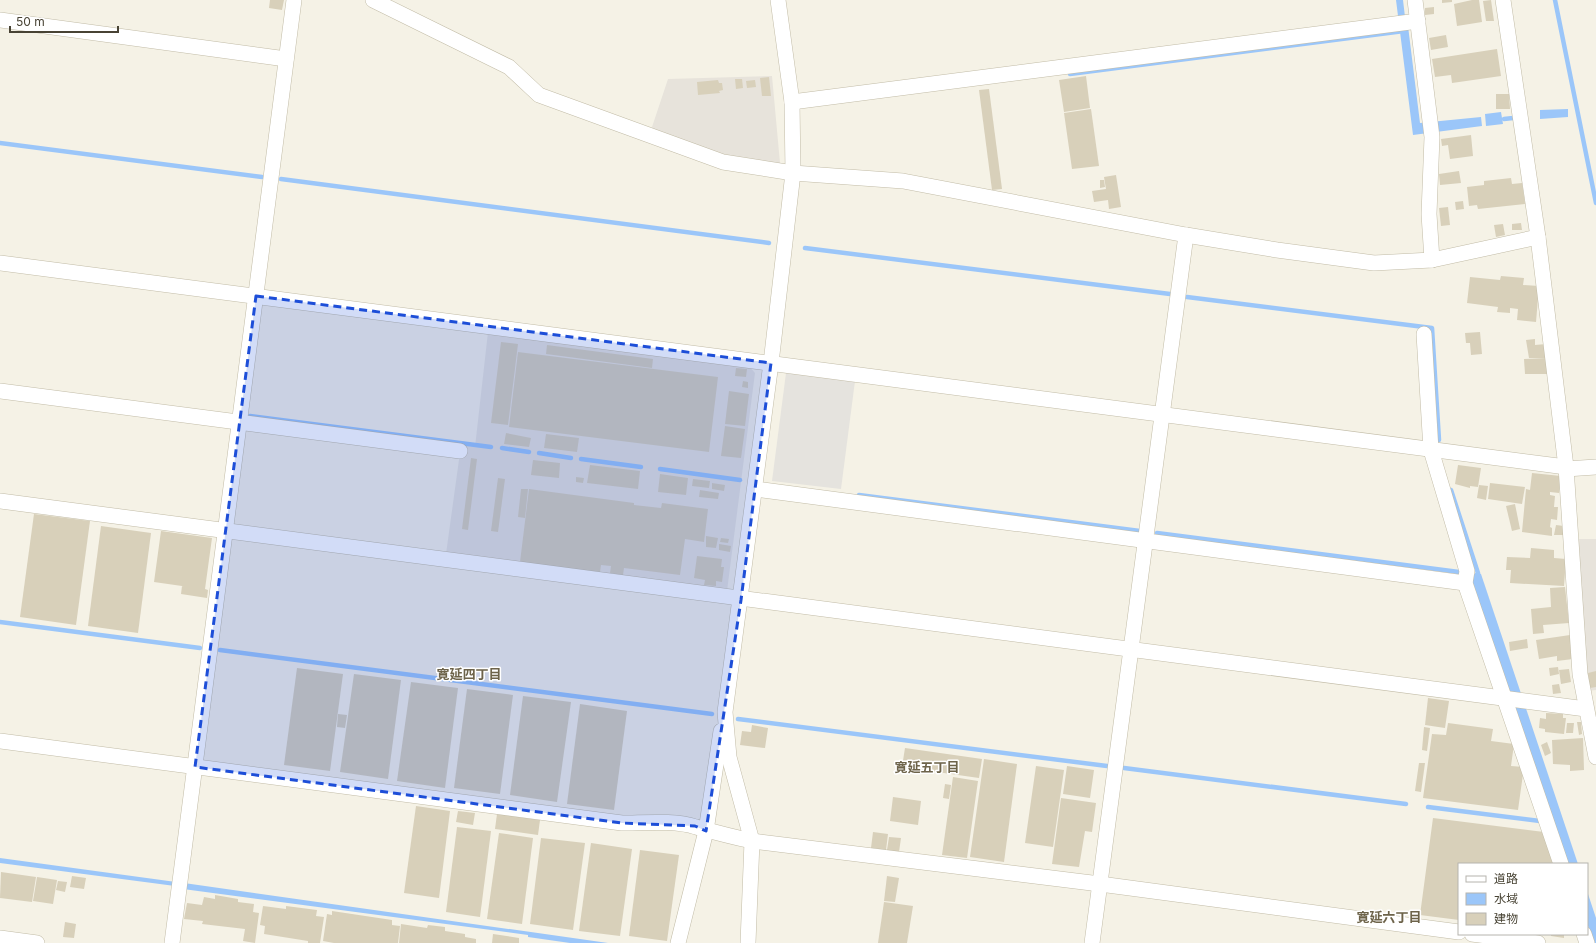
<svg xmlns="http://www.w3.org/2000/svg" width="1596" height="943" viewBox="0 0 1596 943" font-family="Inter,'Noto Sans JP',sans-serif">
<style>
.industrial{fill:#e7e3db}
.parking{fill:#e5e3de}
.water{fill:#9bc6f9}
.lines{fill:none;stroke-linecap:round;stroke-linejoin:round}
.stream{stroke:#9bc6f9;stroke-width:4.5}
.building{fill:#d8d0ba}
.minor-casing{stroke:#c2bca7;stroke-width:16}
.minor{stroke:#fff;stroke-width:15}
.marked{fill:#1d4ed8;fill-opacity:0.2;stroke:#1d4ed8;stroke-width:3;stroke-dasharray:8 5;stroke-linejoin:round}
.labels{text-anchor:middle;stroke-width:3;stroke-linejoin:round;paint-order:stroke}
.neighbourhood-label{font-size:13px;font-weight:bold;fill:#6d634a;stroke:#fff}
</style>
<rect width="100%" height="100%" fill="#f5f2e6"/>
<g class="industrial">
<path d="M772,76l8,87 -4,5 -51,-11 -72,-25 -1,-5 16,-48z"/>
<path d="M488,332l262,35 5,6 -28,218 -281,-37 15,-109 14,2z"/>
<path d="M1576,539h20v151l-8,1z"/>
</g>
<path class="parking" d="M786,373l69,8 -14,108 -69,-8z"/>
<g class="water">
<path d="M1396,0h7l2,17 2,1 13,105 61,-6 1,9 -69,9z"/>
<path d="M1568,109v8l-28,2v-9z"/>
<path d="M1501,112l2,12 -17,2 -1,-12z"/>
<path d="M1477,572l4,2 97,290h-11l-96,-286z"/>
<path d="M0,858l176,24 -1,4 -175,-23z"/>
<path d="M184,883l424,60h-38l-42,-6v-2l-345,-46z"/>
<path d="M1587,891l9,27v25h-2l-7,-20z"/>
</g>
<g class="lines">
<g class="stream">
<path d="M1555,0l41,203"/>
<path d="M1070,74l334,-43"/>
<path d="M1504,119l9,-1"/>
<path d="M0,143l262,34"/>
<path d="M281,179l488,64"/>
<path d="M805,248l365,46"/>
<path d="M1187,297l245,31 7,112"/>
<path d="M250,416l241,31"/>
<path d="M502,448l27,4"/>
<path d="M539,453l32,5"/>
<path d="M581,459l60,8"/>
<path d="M660,469l80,11"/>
<path d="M1451,490l27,83 -3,4"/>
<path d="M859,495l281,36"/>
<path d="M1157,533l302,39"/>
<path d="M0,622l200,26"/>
<path d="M220,650l492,64"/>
<path d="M738,719l369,47"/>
<path d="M1124,768l282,36"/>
<path d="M1428,807l112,14"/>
</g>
</g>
<g class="building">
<path d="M270,0h14l-2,10 -13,-2z"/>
<path d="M1442,0h10v2l-10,1z"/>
<path d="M1472,0h7l3,22 -25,4 -3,-22z"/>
<path d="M1491,0l3,21h-8l-3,-20z"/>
<path d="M1434,7v7l-9,1v-7z"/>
<path d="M1446,35l2,12 -17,3 -2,-12z"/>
<path d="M1497,49l4,27 -49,7 -1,-8 -16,2 -3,-18z"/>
<path d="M1086,76l4,32 -26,4 -5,-32z"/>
<path d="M769,77l2,19h-9l-2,-18z"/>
<path d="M735,79h7l1,9 -7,1z"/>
<path d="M718,80l1,3h3l1,7 -4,1 1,2 -22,2 -1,-13z"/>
<path d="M755,80l1,7 -9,1 -1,-7z"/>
<path d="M989,89l13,100 -10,1 -13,-100z"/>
<path d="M1496,94h13l1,15h-14z"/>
<path d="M1091,109l8,57 -27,3 -8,-56z"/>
<path d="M1471,135l2,21 -23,3 -2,-14 -6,1 -1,-7z"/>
<path d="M1459,171l2,12 -21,2 -1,-11z"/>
<path d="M1116,175l5,32 -12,2 -1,-9 -14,2 -2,-11 14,-2 -2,-12z"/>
<path d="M1511,178l1,6 10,-1 3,21 -47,5 -1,-4 -8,1 -2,-19 17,-2v-4z"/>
<path d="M1100,180h4l1,7 -5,1z"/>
<path d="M1463,201l1,8 -8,1 -1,-8z"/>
<path d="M1448,207l2,18 -9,1 -2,-18z"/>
<path d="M1521,223l1,7h-10v-6z"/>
<path d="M1503,224l2,11 -9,2 -2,-12z"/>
<path d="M1501,276l23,2 -1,7 16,1 -3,36 -19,-2 1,-11 -8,-1v5l-13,-1 1,-5 -31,-4 3,-26 30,3z"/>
<path d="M1480,332l2,22 -11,1 -1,-12h-4l-1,-10z"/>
<path d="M1535,339v6l11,-1 1,14h-18l-3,-18z"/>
<path d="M501,342l17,2 -10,81 -17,-2z"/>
<path d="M547,345l106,14 -1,9 -106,-14z"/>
<path d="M518,352l200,25 -9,75 -200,-25z"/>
<path d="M1547,358v16h-22l-1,-15z"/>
<path d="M736,368l11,1 -1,8 -11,-1z"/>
<path d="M743,381l5,1v6l-6,-1z"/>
<path d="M729,391l20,3 -4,32 -20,-2z"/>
<path d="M725,426l20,3 -4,29 -20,-2z"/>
<path d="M506,433l25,5 -2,9 -25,-3z"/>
<path d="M546,434l33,4 -2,14 -33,-4z"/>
<path d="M471,458l6,1 -9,71 -6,-1z"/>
<path d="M533,460l27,3 -1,15 -28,-3z"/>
<path d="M590,465l50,6 -2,18 -51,-6z"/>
<path d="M1458,465l23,3 -3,19 -8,-1v2l-15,-4z"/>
<path d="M1532,473l29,3 -2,17 -9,-1v3l5,1 -1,11h4l-1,13 -6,-1 -1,8 2,1v8l-30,-4 4,-43 4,1z"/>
<path d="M660,474l28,4 -2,17 -28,-3z"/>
<path d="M576,477l8,1 -1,5 -7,-1z"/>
<path d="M498,478l7,1 -7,53 -7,-1z"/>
<path d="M693,479l17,2 -1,7 -17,-2z"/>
<path d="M712,483l13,2 -1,6 -12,-2z"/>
<path d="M1490,483l35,4 -3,17 -34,-5z"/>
<path d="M1479,485l9,1 -2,14 -9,-2z"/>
<path d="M521,489h7l-3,29 -7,-1z"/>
<path d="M529,489l105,14v2l27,3 1,-5 46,6 -4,33 -19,-3 -5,36 -56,-7 -1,7 -13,-2 1,-7 -10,-1 -1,7 -80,-10z"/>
<path d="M700,490l19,3 -1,6 -19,-2z"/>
<path d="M1515,504l5,25 -8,2 -6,-25z"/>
<path d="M34,514l56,7 -14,104 -56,-8z"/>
<path d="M1556,525l8,1 -1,9h-9z"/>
<path d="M101,526l50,7 -13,100 -50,-7z"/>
<path d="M161,531l51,7 -7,51 3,1 -1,8 -26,-4 1,-8 14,2 -42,-6z"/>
<path d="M706,536l12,2 -2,10 -10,-1z"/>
<path d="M721,538l8,1 -1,4 -8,-1z"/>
<path d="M719,544l12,2 -1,6 -11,-2z"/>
<path d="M1531,548l23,2v8l12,1 -2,27 -54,-3 1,-13h-5l1,-13 23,1z"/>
<path d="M697,556l25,3 -1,8h3l-2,15 -6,-1v5l-12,-1 1,-5 -11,-2z"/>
<path d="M1565,587l4,36 -26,2 1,8 -11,1 -2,-25 20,-2 -1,-19z"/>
<path d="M1570,635l3,24 -16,2v-5l-18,3 -3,-19z"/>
<path d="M1527,639l1,9 -18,3 -1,-9z"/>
<path d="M1558,667l1,7 -9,2 -1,-8z"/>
<path d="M297,668l46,6 -13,97 -46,-6z"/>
<path d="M1569,669l2,13 -10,2 -2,-14z"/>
<path d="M1596,671v16l-6,1 -2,-15z"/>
<path d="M354,674l47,6 -13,99 -48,-7z"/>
<path d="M411,682l47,6 -13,100 -48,-7z"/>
<path d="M1559,684l2,9 -8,1 -1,-9z"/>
<path d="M467,689l46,6 -13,99 -46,-6z"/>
<path d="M523,696l48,6 -14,100 -47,-7z"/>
<path d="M1428,698l21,3 -4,27 -20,-3z"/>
<path d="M580,704l47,7 -13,99 -47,-6z"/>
<path d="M1546,713l17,1v4h3l-2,16 -19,-2v-3l-6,-1 1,-10 6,1z"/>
<path d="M338,714l9,1 -2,13 -8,-1z"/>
<path d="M1577,722h4l1,12 -3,1z"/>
<path d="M1448,723l45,6 -2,12 23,3 -3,22 13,1 -6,43 -95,-12 9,-64 14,1z"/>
<path d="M1567,723h7l-1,10h-7z"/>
<path d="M752,725l16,3 -3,20 -25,-3 2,-14 9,1z"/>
<path d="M1424,727l6,1 -3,23 -5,-1z"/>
<path d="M1583,738l1,32 -14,1v-6l-17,-1 -1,-24z"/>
<path d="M1547,742l4,11 -6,3 -4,-11z"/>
<path d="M905,748l77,11 -3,19 -77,-11z"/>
<path d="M984,759l33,5 -13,98 -34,-5z"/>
<path d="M1419,763h6l-4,29 -6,-1z"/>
<path d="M1036,766l28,4 -11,77 -28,-4z"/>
<path d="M1067,766l27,4 -4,28 -27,-4z"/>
<path d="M953,777l25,4 -11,77 -25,-3z"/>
<path d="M945,784l6,1 -2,14 -6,-1z"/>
<path d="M893,797l28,4 -3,24 -28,-4z"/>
<path d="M1061,798l35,5 -4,29 -7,-1 -6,36 -27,-3z"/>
<path d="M416,806l34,5 -11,87 -35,-5z"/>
<path d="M458,811l17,2 -2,12 -17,-3z"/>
<path d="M497,814l43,6 -2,15 -43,-6z"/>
<path d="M1433,818l111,14 10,32h-95v56l-39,-5z"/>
<path d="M457,827l34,4 -11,86 -34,-5z"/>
<path d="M873,832l15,2 -2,16 -15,-2z"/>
<path d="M499,833l34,5 -11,86 -35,-5z"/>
<path d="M889,837l12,1 -2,14 -12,-2z"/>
<path d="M541,838l44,5 -12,87 -43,-6z"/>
<path d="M591,843l41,6 -12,87 -41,-5z"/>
<path d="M640,850l39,5 -12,86 -38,-5z"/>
<path d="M1,872l35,5 -4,25 -32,-4z"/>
<path d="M72,876l14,2 -2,11 -14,-2z"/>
<path d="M887,876l12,2 -4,24 -11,-1z"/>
<path d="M37,877l20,3 -4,24 -20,-3z"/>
<path d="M58,881l9,1 -2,10 -9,-2z"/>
<path d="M215,895l23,4v3l16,2 -1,8 6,1 -4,30 -12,-2 2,-12 -43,-5 1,-3 -19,-2 3,-16 15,2 2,-8 11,2z"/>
<path d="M884,902l29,4 -6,37h-29z"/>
<path d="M263,906l23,3v-3l31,4 -1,6 8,1 -4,26h-12v-2l-44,-7 1,-8 -5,-1z"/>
<path d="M332,911l60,9v5l8,1 -2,17h-64l-11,-2 4,-27 5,1z"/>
<path d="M65,922l11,2 -2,14 -11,-1z"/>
<path d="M401,924l26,4 1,-3 17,2v4l20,3v3l11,2v4h-77z"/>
<path d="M493,934l26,4v5h-27z"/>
<path d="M1551,934h13v4l-13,-2z"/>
</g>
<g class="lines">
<defs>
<g id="minor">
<path d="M373,0l136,67 30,28 184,67 70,11 110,8 283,54 91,15 97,13 58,-3 106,-23"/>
<path d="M1415,0l17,137 -3,77 3,46"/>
<path d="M1503,0l35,237 28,230 14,207 16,83"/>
<path d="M0,20l286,39"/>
<path d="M792,102l626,-81"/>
<path d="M0,263l1566,204"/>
<path d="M1424,334l7,116 36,121 -2,12 96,281"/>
<path d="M0,391l460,60"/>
<path d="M1566,469l30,-2"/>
<path d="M755,489l710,94"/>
<path d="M0,501l1586,208"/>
<path d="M0,741l622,82c22,0 52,-3 74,4 18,5 37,10 56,14l348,43 359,48"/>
<path d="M1472,934l66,9"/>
<path d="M1584,934l3,9"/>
<path d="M0,938l37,5"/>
<path d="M172,943l122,-943"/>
<path d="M678,943l28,-112 15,-100"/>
<path d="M748,943l4,-102 -23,-84 -4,-45 46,-349 22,-190 -1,-71 -14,-102"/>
<path d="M1092,943l94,-708"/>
</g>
</defs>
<use href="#minor" class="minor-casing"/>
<use href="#minor" class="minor"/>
</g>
<path class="marked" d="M256,296l515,67 -30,237 -35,231 -11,-5 -73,-3 -427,-56z"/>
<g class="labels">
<g class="neighbourhood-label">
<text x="469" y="679">寛延四丁目</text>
<text x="927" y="772">寛延五丁目</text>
<text x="1389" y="922">寛延六丁目</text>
</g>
</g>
<rect x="1458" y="863" width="130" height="72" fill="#ffffff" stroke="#b6b4ae"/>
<rect x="1466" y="876" width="20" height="6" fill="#ffffff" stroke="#b6b4ae"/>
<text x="1494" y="883" font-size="12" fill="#484334">道路</text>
<rect x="1466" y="893" width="20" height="12" fill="#9bc6f9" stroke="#b6b4ae"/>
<text x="1494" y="903" font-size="12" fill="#484334">水域</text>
<rect x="1466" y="913" width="20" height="12" fill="#d8d0ba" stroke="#b6b4ae"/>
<text x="1494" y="923" font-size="12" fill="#484334">建物</text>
<path d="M10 26v6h108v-6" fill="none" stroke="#484334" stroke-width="2"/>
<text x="16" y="26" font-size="12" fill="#484334" stroke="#ffffff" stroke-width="3" paint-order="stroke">50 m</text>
</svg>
